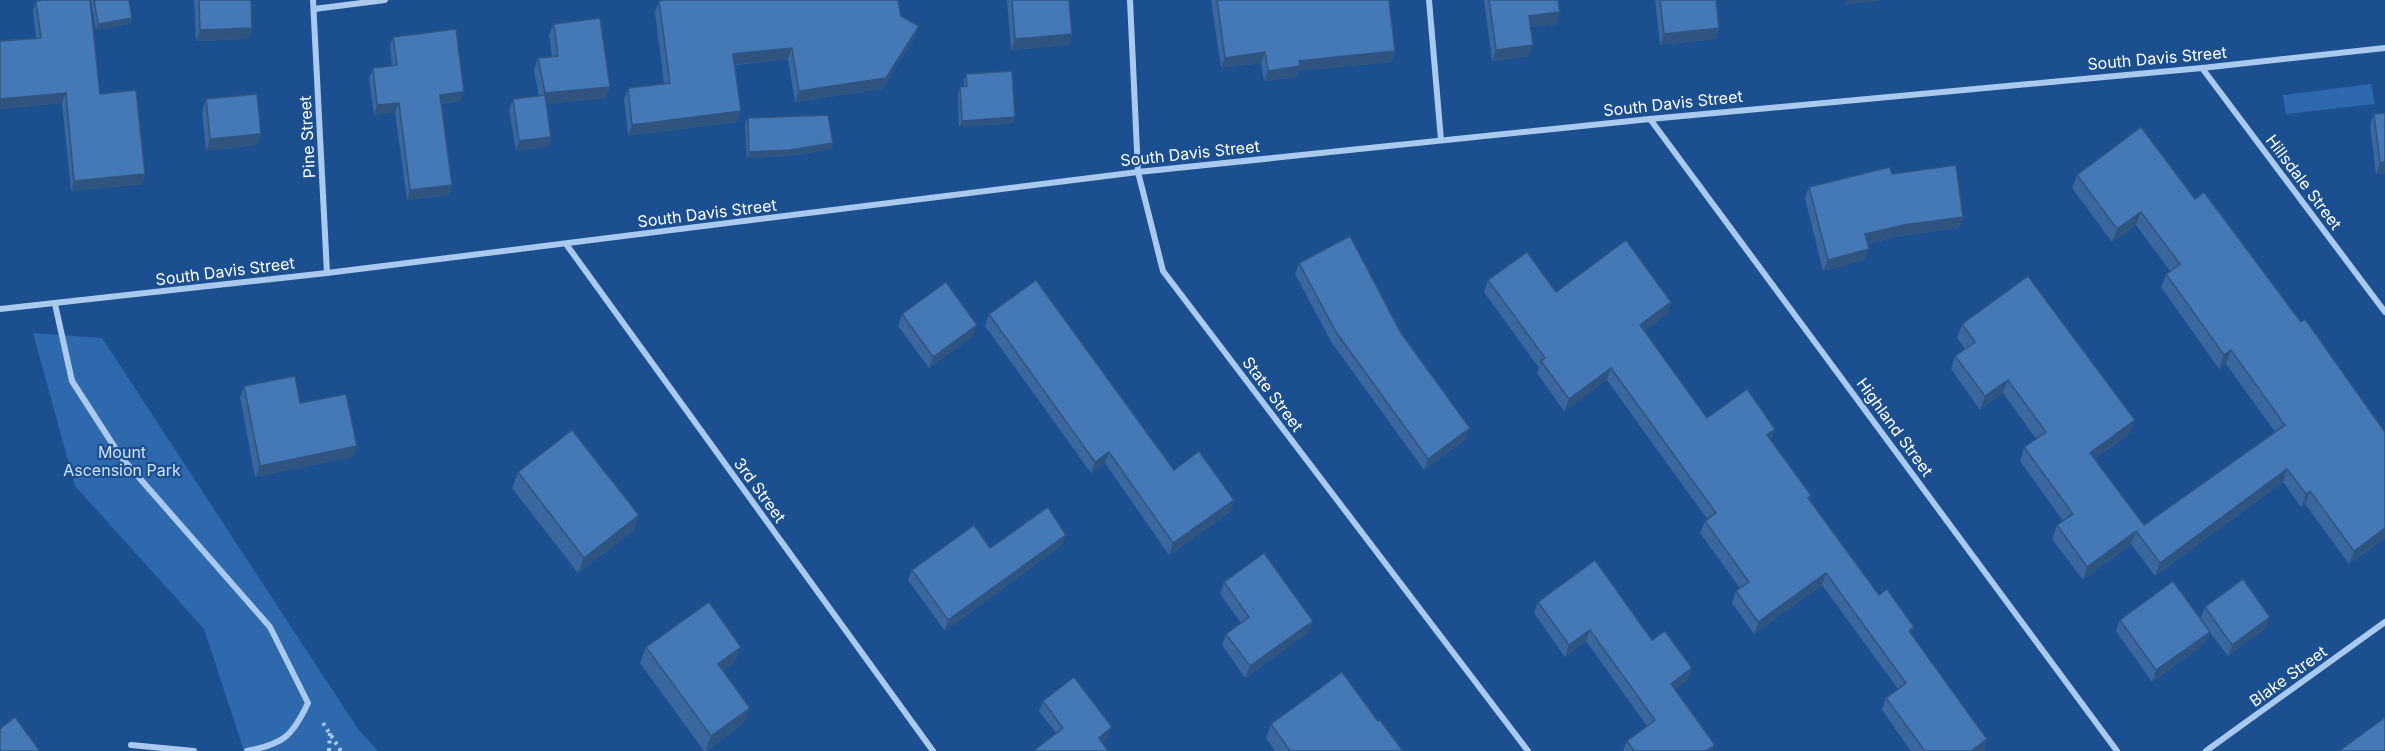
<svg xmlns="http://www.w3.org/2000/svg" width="2385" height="751" viewBox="0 0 2385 751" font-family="Inter,sans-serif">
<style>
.green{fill:#2e69ad}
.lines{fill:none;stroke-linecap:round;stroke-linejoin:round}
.path{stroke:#a9c9ee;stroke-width:4;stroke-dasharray:3 4.5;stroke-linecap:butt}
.minor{stroke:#a9c9ee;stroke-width:6}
.wall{fill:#3a679d}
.shaded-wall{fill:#305480}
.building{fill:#4478b7;stroke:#305480;stroke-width:1.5}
.labels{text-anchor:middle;stroke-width:4.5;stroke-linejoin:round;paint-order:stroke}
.street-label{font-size:16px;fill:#fff;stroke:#1b4f8f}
.park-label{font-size:16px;fill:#cfe3fa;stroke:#1b4f8f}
</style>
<rect width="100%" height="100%" fill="#1b4f8f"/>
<g class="green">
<path d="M2371,84l4,20 -89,10 -3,-19z"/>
<path d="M33,333l69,5 256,391 20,22h-134l-40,-122 -129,-143z"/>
</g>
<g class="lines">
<g class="path">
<path d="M323,723l18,28"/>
<path d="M329,751l1,-20"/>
</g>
<g class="minor">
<path d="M313,0l14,273"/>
<path d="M1130,0l8,172 25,99 365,480"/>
<path d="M1429,0l12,140"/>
<path d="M314,9l71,-9"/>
<path d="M2202,68l183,244"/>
<path d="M1650,119l467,632"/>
<path d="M566,244l367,507"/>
<path d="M55,304l17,77 49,76 149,170 38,76c-16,34 -25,41 -61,48"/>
<path d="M0,309l327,-36 811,-101 512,-53 552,-51 183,-20"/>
<path d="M131,745l63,6"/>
<path d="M2206,751l179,-129"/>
</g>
</g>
<g class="wall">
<path d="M91,0h38l3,18 -2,6 -34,6z"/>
<path d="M194,0h57l1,28 -4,11 -52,2z"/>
<path d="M1007,0h62l3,34 -4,11 -57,5z"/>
<path d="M1211,0h178l6,51 -4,11 -93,9 -2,6 -32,4 -3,-18 -40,5z"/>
<path d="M1484,0h74l-2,24 -26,3 -1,29 -37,5z"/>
<path d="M1655,0h61l3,28 -4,11 -55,6z"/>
<path d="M36,1l64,93 45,80 -3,10 -71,7 -9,-88 -62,6v-68l36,-3 -3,-27z"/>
<path d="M659,1l242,15 18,10 -4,11 -33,52 -87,13 -7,-43 -53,6 6,46 -4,11 -109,14 -4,-37 4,-11 36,-4 -9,-72z"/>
<path d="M554,24l52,74 -60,6 5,33 -4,10 -31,4 -7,-42 4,-10 26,-3 -5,-26 4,-12 14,-1 -3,-22z"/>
<path d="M393,37l67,64 -19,3 11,81 -4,10 -41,5 -12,-88 -21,3 -5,-37 4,-10 19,-2 -2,-20z"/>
<path d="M966,74l49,43 -2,6 -54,4 -1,-34 2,-6h4v-7z"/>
<path d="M206,99l55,35 -4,11 -51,6 -4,-40z"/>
<path d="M2374,114l11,59 -9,1 -6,-49z"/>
<path d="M748,118l85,25 -2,6 -43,7 -41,2 -2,-35z"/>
<path d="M2141,127l244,411 -36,26 -44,-60 -4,3 -18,-25 -128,94 -24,-32 -48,36 -31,-41 5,-14 6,-4 -43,-60 4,-14 12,-8 -33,-46 -23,17 -29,-41 4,-13 10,-7 -8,-11 5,-14 168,109 -35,26 49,66 131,-93 -49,-68 -7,5 -58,-82 5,-13 4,-3 -34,-46 -24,17 -40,-54 5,-13z"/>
<path d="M1892,174l67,54 -59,8 -33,8 -3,16 -41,11 -18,-73 4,-11z"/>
<path d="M1299,263l102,70 65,106 -42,31 -92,-127 -37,-69z"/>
<path d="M1488,280l68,12 115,10 -4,12 -23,17 63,87 68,11 -4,11 40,55 -1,5 69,95 32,40 76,104 -4,12h-72l-29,-41 4,-12 12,-9 -76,-104 -68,49 -22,-31 4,-12 4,-3 -40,-55 5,-12 2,-2 -100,-139 -43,31 -27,-38 2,-5 -55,-76z"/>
<path d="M902,314l71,22 -44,32 -31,-42z"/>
<path d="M989,314l185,156 60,30 -4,12 -61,43 -64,-92 -14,10 -106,-147z"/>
<path d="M244,386l56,17 57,43 -4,11 -98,20 -15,-80z"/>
<path d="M518,472l121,43 -6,16 -55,42 -66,-85z"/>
<path d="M1066,535l-4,10 -117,86 -37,-51 4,-10z"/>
<path d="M1224,582l85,50 -64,46 -23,-33 4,-11 15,-11 -21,-29z"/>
<path d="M1538,602l114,38 36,40 -13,9 38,62h-90l4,-10 20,-15 -61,-85 -21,16 -31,-44z"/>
<path d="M2205,607l61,21 -38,28 -28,-37z"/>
<path d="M2120,620l90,12 -5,11 -53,39 -36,-51z"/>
<path d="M646,647l89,15 -12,9 21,52 -38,28h-2l-64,-88z"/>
<path d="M1043,701l65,36 -6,5 -46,-9 -17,-22z"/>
<path d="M1378,721l25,30h-128l-9,-13 5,-14z"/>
</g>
<g class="shaded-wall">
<path d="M1846,0h36l-38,5z"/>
<path d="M1560,12l-4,12 -31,4 4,-12z"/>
<path d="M132,18l-2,6 -34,6 2,-6z"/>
<path d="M919,26l-4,11 -33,52 -87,13 4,-11z"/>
<path d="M252,28l-4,11 -52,2 4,-11z"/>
<path d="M1719,28l-4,11 -55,6 4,-11z"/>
<path d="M1072,34l-4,11 -57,5 4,-11z"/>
<path d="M1533,45l-4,11 -37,5 4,-11z"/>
<path d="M792,48l-4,11 -59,6 4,-11z"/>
<path d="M1395,51l-4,11 -93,9 -2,6 -32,4 4,-10 31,-10z"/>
<path d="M1265,52l-4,11 -40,5 4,-10z"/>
<path d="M610,87l-4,11 -65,7 4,-12z"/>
<path d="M464,92l-4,9 -23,3 3,-9z"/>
<path d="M66,93l-4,10 -62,6v-10z"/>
<path d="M399,103l-4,9 -21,3 3,-10z"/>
<path d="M741,111l-4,11 -109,14 4,-11z"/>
<path d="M1015,117l-2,6 -54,4 3,-6z"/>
<path d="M261,134l-4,11 -51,6 4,-12z"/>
<path d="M551,137l-4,10 -31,4 3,-10z"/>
<path d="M833,143l-2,6 -43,7 -41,2 2,-6z"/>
<path d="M2385,162v11l-9,1 4,-11z"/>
<path d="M145,174l-3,10 -71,7 3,-10z"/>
<path d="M452,185l-4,10 -41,5 3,-10z"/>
<path d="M2141,212l-5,13 -24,17 5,-13z"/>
<path d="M1963,217l-4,11 -59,8 -39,9 4,-11 39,-9z"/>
<path d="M1869,249l-5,11 -41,11 5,-11z"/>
<path d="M1671,302l-4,12 -32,23 5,-12z"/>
<path d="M977,325l-4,11 -44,32 4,-11z"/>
<path d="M2231,350l-5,14 -7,5 5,-14z"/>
<path d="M1611,368l-4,12 -43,31 5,-12z"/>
<path d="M2008,380l-5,13 -23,17 5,-14z"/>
<path d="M2135,420l-5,13 -45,33 5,-13z"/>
<path d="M1470,428l-4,11 -42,31 4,-11z"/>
<path d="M1775,429l-4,12 -4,-6z"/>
<path d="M357,446l-4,11 -98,20 5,-11z"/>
<path d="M1109,452l-4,11 -14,10 4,-11z"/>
<path d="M2287,469l-4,13 -128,94 5,-13z"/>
<path d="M2310,491l-5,13 -4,3 5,-13z"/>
<path d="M1234,500l-4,12 -61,43 4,-12z"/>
<path d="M639,515l-6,16 -55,42 6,-15z"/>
<path d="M2385,528v10l-36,26 5,-13z"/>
<path d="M2136,531l-5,13 -48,36 4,-13z"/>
<path d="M1066,535l-4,10 -117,86 3,-11z"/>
<path d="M1826,573l-4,12 -68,49 4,-12z"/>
<path d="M2270,617l-4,11 -38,28 4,-11z"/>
<path d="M1313,621l-4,11 -64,46 5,-12z"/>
<path d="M1914,627l-4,12 -1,-8z"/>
<path d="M1590,630l-4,11 -21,16 4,-12z"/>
<path d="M2210,632l-5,11 -53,39 4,-12z"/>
<path d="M741,647l-6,15 -23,17 6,-15z"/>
<path d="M1692,668l-4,12 -21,15 4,-11z"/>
<path d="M750,708l-6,15 -39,28 6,-15z"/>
<path d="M1112,727l-4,10 -13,10 4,-9z"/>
<path d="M1987,739l-4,12h-12z"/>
<path d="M1715,745l-2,6h-7z"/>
</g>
<g class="building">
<path d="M44,0h46l10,94 36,-4 9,84 -71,7 -8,-88 -66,6v-58l41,-3 -5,-37z"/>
<path d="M94,0h35l3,18 -34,6z"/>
<path d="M199,0h52l1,28 -52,2z"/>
<path d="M664,0h234l3,16 18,10 -33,52 -87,13 -7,-43 -59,6 8,57 -109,14 -4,-37 42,-5 -11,-82z"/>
<path d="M1012,0h57l3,34 -57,5z"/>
<path d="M1217,0h172l6,51 -96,10 1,5 -32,5 -3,-19 -40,6z"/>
<path d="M1489,0h69l2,12 -31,4 4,29 -37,5z"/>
<path d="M1660,0h56l3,28 -55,6z"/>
<path d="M600,18l10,69 -65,6 -7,-35 20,-2 -4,-32z"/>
<path d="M456,29l8,63 -24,3 12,90 -42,5 -11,-87 -22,2 -4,-37 24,-3 -4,-28z"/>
<path d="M1012,71l3,46 -53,4 -2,-34 7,-1 -1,-12z"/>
<path d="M257,94l4,40 -51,5 -4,-40z"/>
<path d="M545,95l6,42 -32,4 -6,-42z"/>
<path d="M2385,113v49l-5,1 -6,-49z"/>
<path d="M828,115l5,28 -43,7 -41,2 -1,-34z"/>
<path d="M2141,127l54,72 9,-7 97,130 4,-3 80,113v96l-31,23 -44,-60 -4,3 -19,-25 -127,94 -24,-32 -49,36 -30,-42 16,-11 -49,-67 22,-15 -38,-52 -23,16 -30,-40 20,-14 -13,-18 66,-48 107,144 -45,33 54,72 141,-100 -54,-75 -7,5 -58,-81 14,-10 -39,-52 -24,17 -40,-54z"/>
<path d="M1956,165l7,52 -59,8 -39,9 4,15 -41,11 -19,-73 81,-20 2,7z"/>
<path d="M1350,236l51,97 69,95 -42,31 -92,-127 -37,-69z"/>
<path d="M1626,240l45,62 -31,23 67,93 40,-29 28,40 -8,6 44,60 -3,3 71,97 8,-6 27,38 -5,4 78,108 -16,12h-46l-39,-53 20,-15 -80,-110 -68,49 -22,-31 13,-9 -44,-61 11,-8 -105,-145 -42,31 -28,-38 4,-3 -57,-78 39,-28 29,40z"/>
<path d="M1036,280l138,190 25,-19 35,49 -61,43 -64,-91 -14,10 -106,-148z"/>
<path d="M946,282l31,43 -44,32 -31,-43z"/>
<path d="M295,376l5,27 46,-9 11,52 -97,20 -16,-80z"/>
<path d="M572,430l67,85 -55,43 -66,-86z"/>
<path d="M1048,507l18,28 -118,85 -36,-50 62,-45 16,23z"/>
<path d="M1264,553l49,68 -63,45 -24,-32 23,-17 -25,-35z"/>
<path d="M1595,560l57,80 13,-9 27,37 -21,16 44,61 -9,6h-72l-7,-10 28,-21 -65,-90 -21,15 -31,-43z"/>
<path d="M2243,579l27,38 -38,28 -27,-38z"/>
<path d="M2173,581l37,51 -54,38 -36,-50z"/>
<path d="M709,602l32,45 -23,17 32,44 -39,28 -65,-89z"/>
<path d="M1342,672l36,49 2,-1 23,31h-113l-19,-27z"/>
<path d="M1074,677l38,50 -13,11 9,13h-75l30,-23 -20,-27z"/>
<path d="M15,717l25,34h-40v-22z"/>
<path d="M2384,718l1,1v32h-46z"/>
</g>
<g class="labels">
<g class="street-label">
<text transform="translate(2157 58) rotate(-5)" y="6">South Davis Street</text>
<text transform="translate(1673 103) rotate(-6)" y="6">South Davis Street</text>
<text transform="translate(307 137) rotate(-93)" y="6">Pine Street</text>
<text transform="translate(1190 153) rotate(-6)" y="6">South Davis Street</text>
<text transform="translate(2304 182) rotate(53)" y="6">Hillsdale Street</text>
<text transform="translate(707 213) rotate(-7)" y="6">South Davis Street</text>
<text transform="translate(225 271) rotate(-7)" y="6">South Davis Street</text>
<text transform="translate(1273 394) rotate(53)" y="6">State Street</text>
<text transform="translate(1895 427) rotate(54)" y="6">Highland Street</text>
<text transform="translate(760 490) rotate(54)" y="6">3rd Street</text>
<text transform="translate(2288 676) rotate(-36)" y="6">Blake Street</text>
</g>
<g class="park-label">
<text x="122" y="458">Mount<tspan x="122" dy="18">Ascension Park</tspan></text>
</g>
</g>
</svg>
